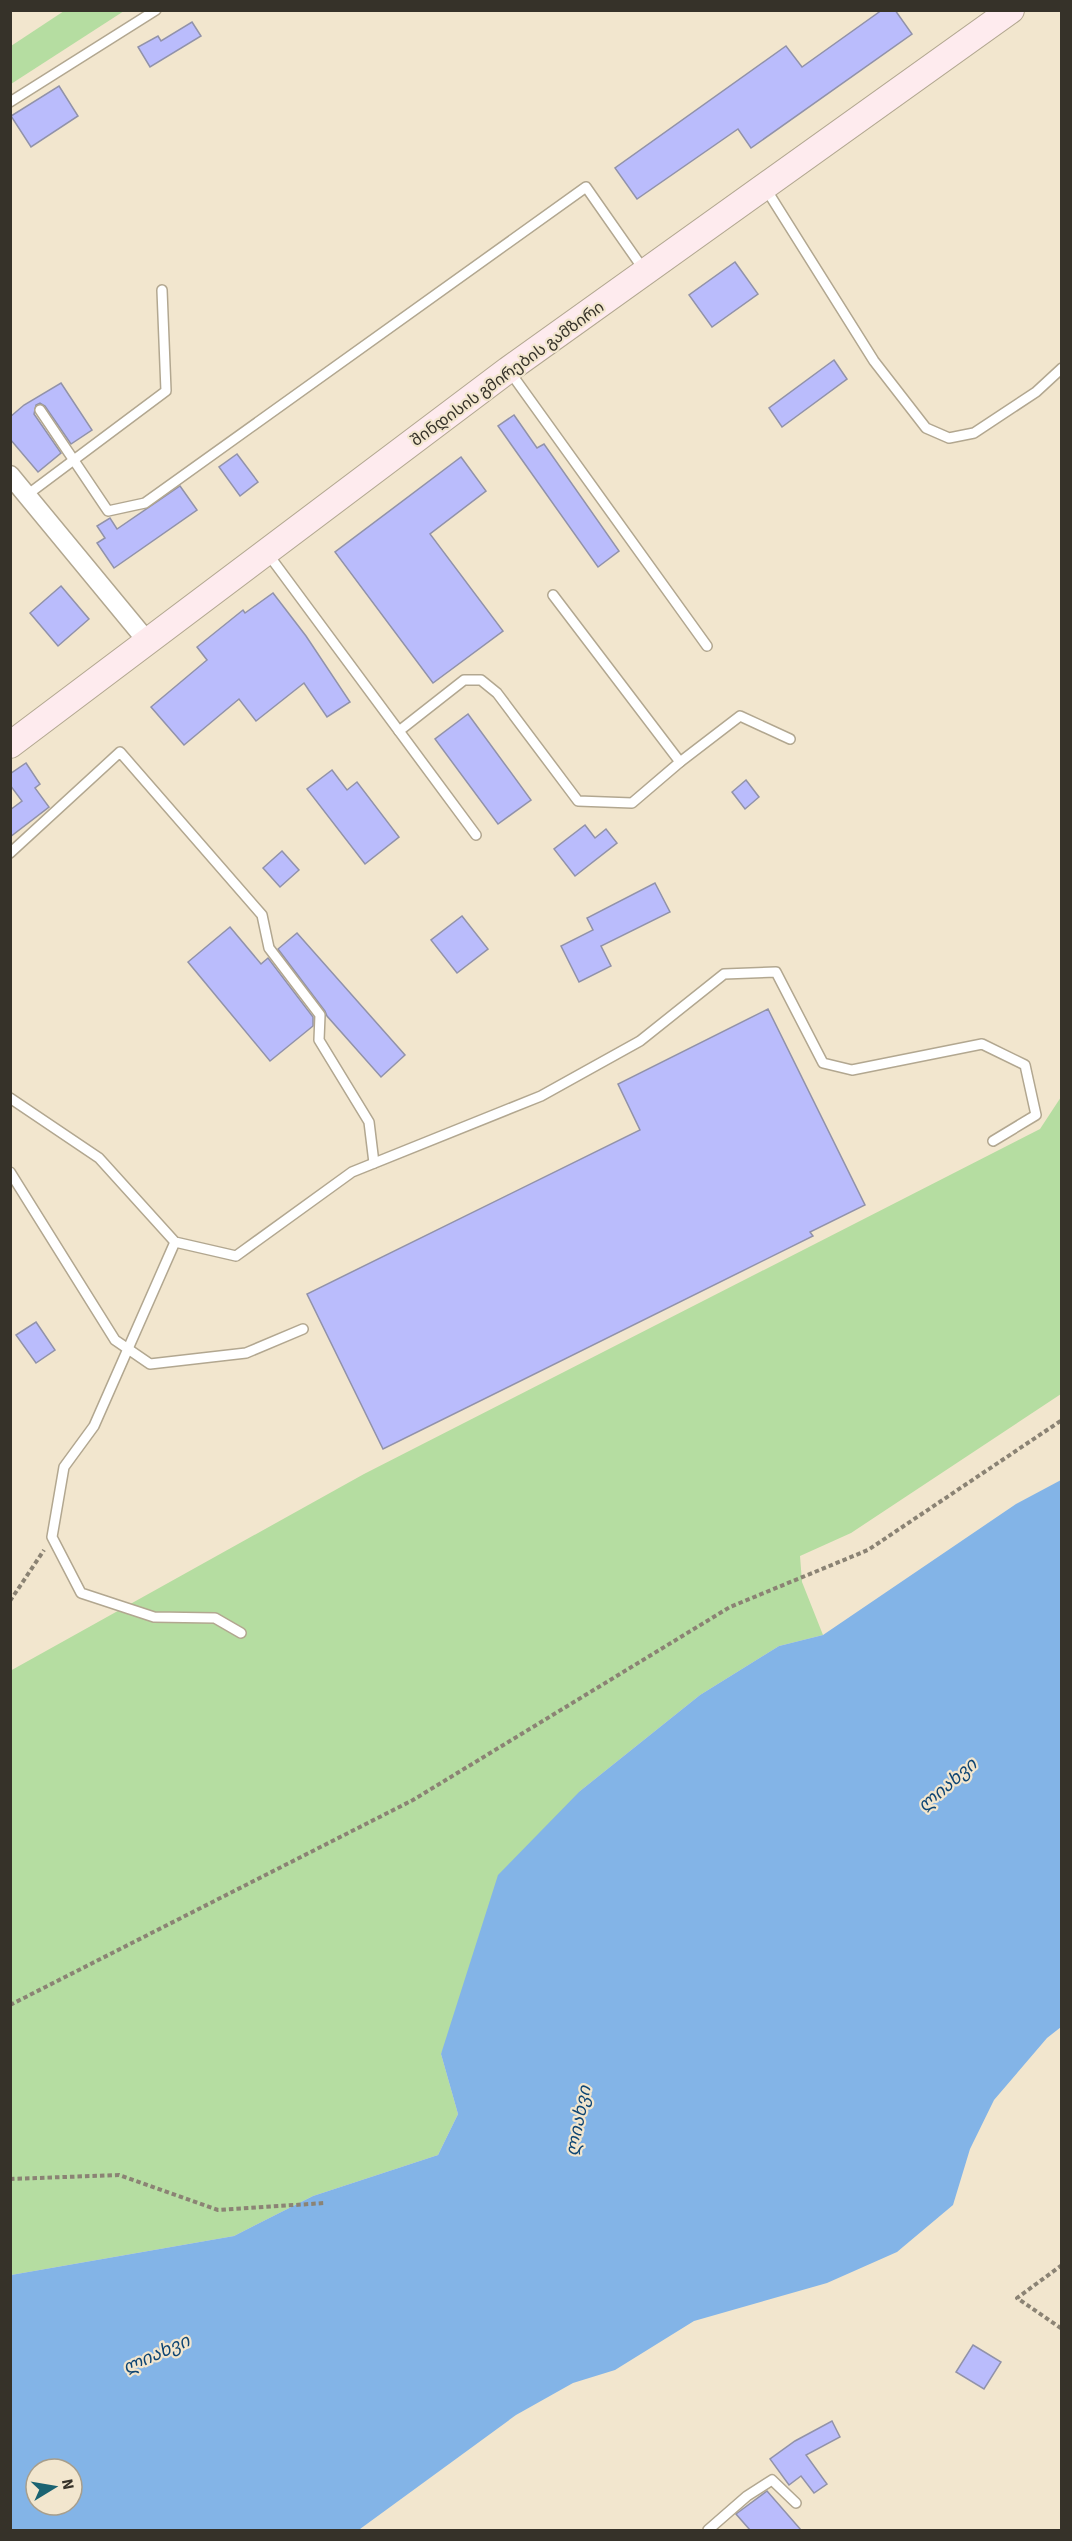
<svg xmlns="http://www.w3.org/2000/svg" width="1072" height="2541" viewBox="0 0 1072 2541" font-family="'Source Sans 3','Noto Sans Georgian',sans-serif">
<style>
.green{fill:#b5dda1}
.water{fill:#83b4e7;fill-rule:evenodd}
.building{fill:#babcfc;stroke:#9192a9;stroke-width:1.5}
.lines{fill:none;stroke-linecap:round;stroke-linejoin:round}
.service-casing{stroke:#b2a790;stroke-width:12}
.minor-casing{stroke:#b2a790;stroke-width:21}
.secondary-casing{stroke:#b2a790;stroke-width:28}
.path{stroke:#8b8374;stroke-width:4;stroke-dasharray:4.5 3;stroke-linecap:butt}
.service{stroke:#fff;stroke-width:9}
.minor{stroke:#fff;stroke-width:18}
.secondary{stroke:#feebee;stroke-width:26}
.labels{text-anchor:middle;stroke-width:4.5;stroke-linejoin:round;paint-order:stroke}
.street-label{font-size:16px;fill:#363229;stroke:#f2e6ce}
.water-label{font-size:18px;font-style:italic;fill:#0e4573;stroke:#f2e6ce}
</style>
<rect width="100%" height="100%" fill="#f2e6ce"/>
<g class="green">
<path d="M64,11h60l-113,73v-38z"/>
<path d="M1061,1097v297l-210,139 -51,23 2,26 21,53 -44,11 -79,49 -120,96 -139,263 17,60 -20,41 -125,41 -79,40 -223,39 -1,-604 354,-197 676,-345z"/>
</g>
<path class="water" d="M1061,1480v547l-14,11 -53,62 -24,49 -17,56 -56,47 -70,31 -133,38 -79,49 -42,13 -57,32 -156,114 -349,1v-255l223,-39 79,-40 125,-41 20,-41 -17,-60 57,-179 82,-84 120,-96 79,-49 44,-11 193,-131zM36,2469h36v36h-36z"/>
<g class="building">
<path d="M882,10h13l17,24 -161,114 -13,-19 -101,70 -22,-31 171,-122 16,21z"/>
<path d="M192,22l9,14 -51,31 -12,-20 20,-11 3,5z"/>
<path d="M59,86l19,30 -47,31 -20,-31z"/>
<path d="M735,262l23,32 -46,33 -23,-32z"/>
<path d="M834,360l13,19 -65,48 -13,-19z"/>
<path d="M61,383l31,47 -21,14 -26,-38 -5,-3 -4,2 -2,9 27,39 -23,19 -28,-33v-22l14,-12z"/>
<path d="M514,415l23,33 7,-4 75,107 -21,16 -100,-141z"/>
<path d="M237,454l21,28 -18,14 -21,-29z"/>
<path d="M461,457l25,34 -56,43 73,97 -70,52 -98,-131z"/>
<path d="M180,486l17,24 -83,58 -17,-25 8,-5 -8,-12 13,-8 7,11z"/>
<path d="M61,586l28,33 -31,27 -28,-33z"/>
<path d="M273,593l33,43 44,66 -23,15 -23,-34 -48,38 -17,-22 -55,46 -33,-38 56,-47 -10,-13 46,-37 2,3z"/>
<path d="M468,714l63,86 -33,24 -63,-85z"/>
<path d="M26,763l14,21 -5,4 14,19 -39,30v-27l12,-9 -12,-16v-11z"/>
<path d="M332,770l15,20 10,-8 42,55 -34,27 -58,-75z"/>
<path d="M746,780l13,17 -14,12 -13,-17z"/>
<path d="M585,825l10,13 11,-9 11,14 -42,33 -21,-27z"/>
<path d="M282,851l17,19 -19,17 -17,-19z"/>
<path d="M655,883l15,29 -69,34 10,20 -32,16 -18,-36 32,-16 -6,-12z"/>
<path d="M462,916l26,33 -31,24 -26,-33z"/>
<path d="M230,927l31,37 7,-6 45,59v9l-43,35 -82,-99z"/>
<path d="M297,933l108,122 -24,22 -54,-61 -2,-5 -47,-62z"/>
<path d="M768,1009l97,196 -55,27 3,4 -430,213 -76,-155 333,-164 -22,-46z"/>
<path d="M36,1322l19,28 -19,13 -20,-28z"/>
<path d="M973,2345l28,17 -17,27 -28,-17z"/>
<path d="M832,2421l8,16 -34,18 21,29 -13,9 -13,-17 -12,9 -19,-26 25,-18z"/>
<path d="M767,2491l34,39h-51l-14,-16z"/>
</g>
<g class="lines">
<defs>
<g id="service">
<path d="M10,102l146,-92"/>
<path d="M766,189l108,172 52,67 23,10 25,-5 62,-41 26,-24"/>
<path d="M510,372l197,274"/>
<path d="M40,410l68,101 37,-8 441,-316 58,83"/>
<path d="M27,495l139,-104 -4,-101"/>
<path d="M268,554l208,281"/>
<path d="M399,731l65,-51h17l16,13 81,108 54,2 48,-41 -127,-167"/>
<path d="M680,762l60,-46 50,23"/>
<path d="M10,853l110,-101 142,163 7,33 51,67 -1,25 50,82 5,41"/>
<path d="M10,1098l89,60 76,84 61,14 116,-84 189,-76 99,-55 84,-67 52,-2 47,91 29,7 130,-26 43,21 11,50 -43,26"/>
<path d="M10,1172l105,168 35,24 96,-11 57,-24"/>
<path d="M175,1242l-81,184 -30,41 -12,70 29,56 73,24 61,1 26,15"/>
<path d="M708,2530l39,-34 25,-16 24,23"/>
</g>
<path id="minor" d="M10,475l137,166"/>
<path id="secondary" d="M10,745l498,-375 503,-360"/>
</defs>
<use href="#service" class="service-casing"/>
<use href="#minor" class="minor-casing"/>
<use href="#secondary" class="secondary-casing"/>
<g class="path">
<path d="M10,1601l34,-51"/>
<path d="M10,2005l403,-205 317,-193 138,-57 194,-130"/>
<path d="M10,2179l109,-4 99,35 107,-7"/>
<path d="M1062,2265l-45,33 45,31"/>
</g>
<use href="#service" class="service"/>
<use href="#minor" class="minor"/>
<use href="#secondary" class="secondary"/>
</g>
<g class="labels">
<g class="street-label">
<text transform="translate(507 373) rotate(-36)" y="6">შინდისის გმირების გამზირი</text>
</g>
<g class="water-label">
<text transform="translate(947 1785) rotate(-41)" y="6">ლიახვი</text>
<text transform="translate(578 2121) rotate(-79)" y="6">ლიახვი</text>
<text transform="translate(156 2354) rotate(-24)" y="6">ლიახვი</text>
</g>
</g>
<rect width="1072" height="2541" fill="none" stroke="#363229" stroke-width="24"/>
<g transform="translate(54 2487) rotate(79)"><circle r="28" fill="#f2e6ce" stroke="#a79e8c" stroke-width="1.5"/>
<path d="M0-4.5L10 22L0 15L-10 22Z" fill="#1b6372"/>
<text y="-9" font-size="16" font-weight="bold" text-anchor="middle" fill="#363229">N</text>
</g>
</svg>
